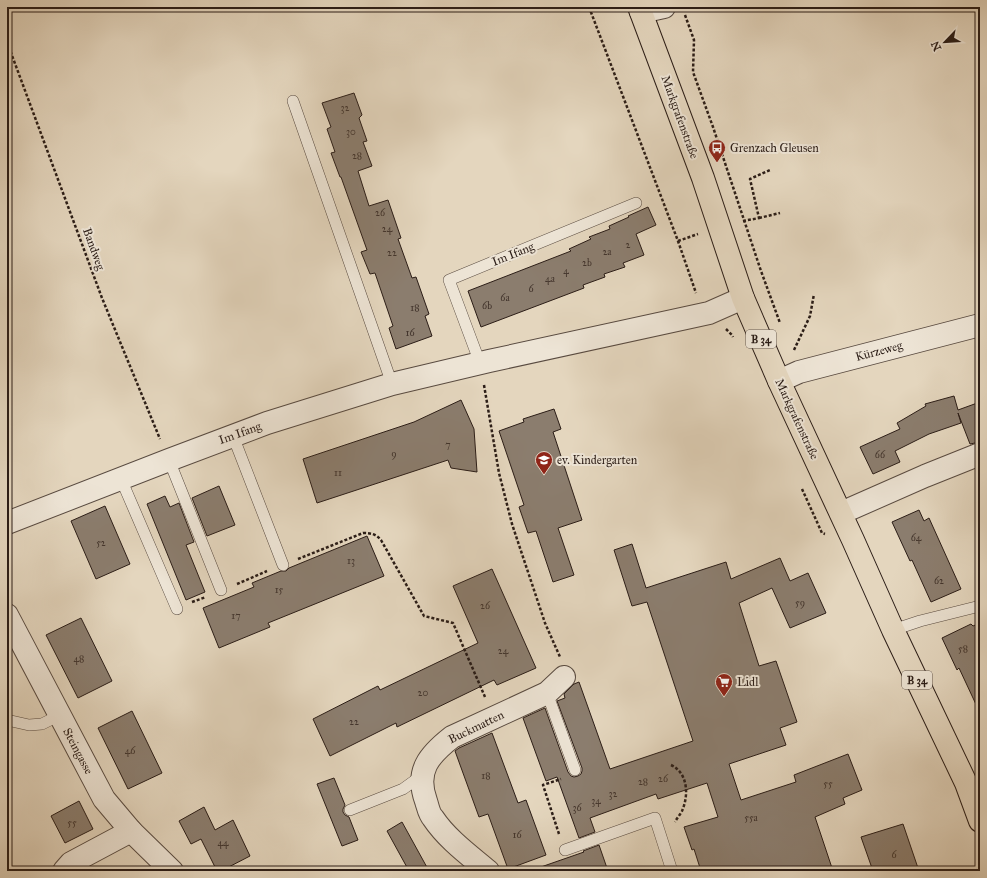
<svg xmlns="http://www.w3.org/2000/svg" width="987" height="878" viewBox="0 0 987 878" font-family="'IM FELL Great Primer',serif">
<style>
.building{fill:#8b7d6e;stroke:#2b1d17}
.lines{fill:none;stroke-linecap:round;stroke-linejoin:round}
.service-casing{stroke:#594b41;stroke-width:12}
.minor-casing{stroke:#594b41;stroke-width:24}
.primary-casing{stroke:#2b1d17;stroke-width:24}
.path{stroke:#2b1d17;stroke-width:2.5;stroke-dasharray:3 2;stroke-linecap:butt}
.service{stroke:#ede4d5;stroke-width:11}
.minor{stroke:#ede4d5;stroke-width:22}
.primary{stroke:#e4d6be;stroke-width:22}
.labels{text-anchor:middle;stroke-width:4;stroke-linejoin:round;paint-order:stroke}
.number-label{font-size:10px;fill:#43352d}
.shield{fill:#ede4d5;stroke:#655950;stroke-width:1}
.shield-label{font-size:11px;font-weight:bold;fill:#2b1d17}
.street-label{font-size:12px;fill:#2b1d17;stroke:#ede4d5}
.poi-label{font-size:12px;fill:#2b1d17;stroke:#ede4d5;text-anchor:start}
</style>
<rect width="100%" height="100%" fill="#e4d6be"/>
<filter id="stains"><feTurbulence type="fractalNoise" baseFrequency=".005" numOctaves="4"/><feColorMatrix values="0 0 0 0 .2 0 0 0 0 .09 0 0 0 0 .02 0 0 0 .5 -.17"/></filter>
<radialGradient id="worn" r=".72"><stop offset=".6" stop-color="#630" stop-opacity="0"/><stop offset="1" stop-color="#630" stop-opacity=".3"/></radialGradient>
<g class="building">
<path d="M354,93l8,22 -3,3 8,23 -4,1 9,24 -14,5 11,35 19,-6 13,38 -3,1 14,39 4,-1 13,37 -4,2 7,20 -36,13 -7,-21 4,-2 -18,-53 -5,1 -9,-22 6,-2 -26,-73h-1l-9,-24 4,-1 -8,-23 4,-2 -9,-24z"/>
<path d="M648,207l8,18 -20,9 8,21 -21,8 2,4 -21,7 1,3 -22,8 1,3 -103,39 -13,-36 103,-40 -2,-2 22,-10 -2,-2 21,-8 -1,-3 20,-9 -1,-1z"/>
<path d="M954,396l4,14 22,-8v40l-10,2 -12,-31 3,10 -32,11 -34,17 5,11 -27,12 -13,-27 40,-18 -3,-6 29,-17 -1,-2z"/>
<path d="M461,400l13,29 3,43 -26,-4 -3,-8 -131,43 -14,-44 111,-37z"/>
<path d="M554,409l7,20 -8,3 29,88 -24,8 16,47 -21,7 -17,-51 -8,2 -9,-26 5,-2 -25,-74 25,-9 -1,-3z"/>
<path d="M219,486l16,39 -28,11 -15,-38z"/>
<path d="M165,496l5,11 9,-4 15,39 -8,3 19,47 -19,8 -39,-96z"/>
<path d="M105,506l25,58 -34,15 -25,-58z"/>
<path d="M919,510l5,11 5,-3 32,71 -30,13 -19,-42 -2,1 -18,-39z"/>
<path d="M367,536l17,40 -116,47 2,4 -51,21 -16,-40 51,-21 -2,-4 29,-12h5l3,-3z"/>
<path d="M632,544l14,44 80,-26 5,17 49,-21 10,23 18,-8 18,40 -36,15 -18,-40 -33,15 20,63 17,-5 21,61 -17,6 6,17 -57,19 12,36 55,-18 -2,-7 54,-21 14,36 -19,8 2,6 -30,13 18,54h-132l-7,-22 -2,1 -8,-23 34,-10 -11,-34 -49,16 -2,-5 -66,24 5,14 -16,6 -22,-61 -11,4 -23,-63 22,-10 23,64 3,4 3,1 4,-1 3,-2 1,-3v-3l-25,-67 8,-3 -1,-4 10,-10 5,-2 31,87 83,-28 -46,-139 -15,4 -18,-56z"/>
<path d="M492,569l44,99 -39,17 -3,-5 -97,47 -1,-4 -66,33 -17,-37 65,-33 2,4 98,-47 -25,-57z"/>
<path d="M81,618l31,63 -34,17 -32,-63z"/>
<path d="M980,623v90l-21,-45 -2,2 -15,-32 29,-14 2,2z"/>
<path d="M132,711l30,62 -34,16 -30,-61z"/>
<path d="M492,733l26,70 8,-3 20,55 -38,14 -20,-55 -9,3 -24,-66 4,-3z"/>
<path d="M334,778l11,27 -2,4v3l2,3 4,2 9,23 -16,6 -25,-62z"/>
<path d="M79,801l14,28 -28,14 -14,-27z"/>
<path d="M204,807l11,23 18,-10 17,36 -29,15h-4l-16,-32 -10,5 -12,-23z"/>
<path d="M402,822l27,49h-20l-22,-40z"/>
<path d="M903,824l16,47h-46l-12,-34z"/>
<path d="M599,845l9,26h-70v-3l46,-16 -1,-1z"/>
</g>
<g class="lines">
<defs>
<g id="service">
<path d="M293,101l99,283"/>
<path d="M480,363l-31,-83 187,-77"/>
<path d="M233,436l50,129"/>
<path d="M169,460l52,130"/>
<path d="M121,479l56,130"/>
<path d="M893,630l27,-9 60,-15"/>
<path d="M547,693l28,77"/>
<path d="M7,720l22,5 13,-1 18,-9"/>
<path d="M350,810l53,-21 18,-13"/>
<path d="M565,850l90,-32 17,53"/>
</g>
<g id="minor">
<path d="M641,12l23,-5"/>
<path d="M779,381l20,-9 181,-47"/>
<path d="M841,513l84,-37 55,-22"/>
<path d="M7,523l162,-63 98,-37 125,-39 97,-23 220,-48 34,-15"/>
<path d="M7,615l97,184 27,32 41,40"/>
<path d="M64,871l7,-8 60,-32"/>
<path d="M488,871c-19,-16 -41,-32 -55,-53 -4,-4 -5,-11 -7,-17 -11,-30 3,-46 26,-64l95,-44 17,-16"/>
</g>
<path id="primary" d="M639,7l64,171 40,120 36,83 74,159 40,90 73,153 14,38"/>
</defs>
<use href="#service" class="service-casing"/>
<use href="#minor" class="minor-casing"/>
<use href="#primary" class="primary-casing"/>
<g class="path">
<path d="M589,7l89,234 18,52"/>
<path d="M685,15l9,25 -1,32 20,55 48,144 19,52"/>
<path d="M7,42l95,256 58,141"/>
<path d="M759,218l21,-5"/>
<path d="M743,221l16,-3 -9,-39 20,-9"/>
<path d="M678,241l20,-7"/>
<path d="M726,329l6,6 1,2"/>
<path d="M794,350l16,-34 4,-22"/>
<path d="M484,385l15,88 13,51 33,99 15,34"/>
<path d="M802,489l20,44 3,1"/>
<path d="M298,559l65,-26c8,0 13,1 18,7l43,76 29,7 32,74"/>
<path d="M237,584l30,-13"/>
<path d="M192,602l14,-5"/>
<path d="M671,765c17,8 18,30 11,46 -2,4 -5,7 -7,11"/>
<path d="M559,834l-16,-49 18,-6"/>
</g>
<use href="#service" class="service"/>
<use href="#minor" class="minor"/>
<use href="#primary" class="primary"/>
</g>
<defs>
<symbol id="bus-pin" viewBox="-11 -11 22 30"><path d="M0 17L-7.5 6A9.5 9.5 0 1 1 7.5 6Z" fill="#8f2418" stroke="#ede4d5"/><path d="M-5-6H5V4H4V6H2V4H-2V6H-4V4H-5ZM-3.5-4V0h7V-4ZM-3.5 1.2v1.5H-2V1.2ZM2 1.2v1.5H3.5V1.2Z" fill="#fff"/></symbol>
<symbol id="school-pin" viewBox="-11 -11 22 30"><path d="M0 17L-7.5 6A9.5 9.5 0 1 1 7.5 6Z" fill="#8f2418" stroke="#ede4d5"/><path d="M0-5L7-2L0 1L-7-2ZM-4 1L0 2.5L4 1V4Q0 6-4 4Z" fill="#fff"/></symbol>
<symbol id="supermarket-pin" viewBox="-11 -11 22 30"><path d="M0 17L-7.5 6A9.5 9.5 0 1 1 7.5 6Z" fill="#8f2418" stroke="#ede4d5"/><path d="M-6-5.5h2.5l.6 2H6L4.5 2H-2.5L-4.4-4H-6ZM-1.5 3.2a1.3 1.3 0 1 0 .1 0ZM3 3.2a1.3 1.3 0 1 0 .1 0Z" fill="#fff"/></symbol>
</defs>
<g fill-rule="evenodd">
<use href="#bus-pin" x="707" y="138" width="20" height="27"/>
<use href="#school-pin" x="534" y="450" width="20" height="27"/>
<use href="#supermarket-pin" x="714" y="672" width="20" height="27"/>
</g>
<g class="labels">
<g class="number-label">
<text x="345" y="111">32</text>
<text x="351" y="135">30</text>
<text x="357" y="159">28</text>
<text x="380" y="216">26</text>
<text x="387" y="232">24</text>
<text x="628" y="248">2</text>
<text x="607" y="255">2a</text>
<text x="392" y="256">22</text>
<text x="587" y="266">2b</text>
<text x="566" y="274">4</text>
<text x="550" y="282">4a</text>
<text x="531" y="292">6</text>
<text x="505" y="301">6a</text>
<text x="487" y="309">6b</text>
<text x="415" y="311">18</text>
<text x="410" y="336">16</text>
<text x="448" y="448">7</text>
<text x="394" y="457">9</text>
<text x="880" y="458">66</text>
<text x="338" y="476">11</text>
<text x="916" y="541">64</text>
<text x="101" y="546">52</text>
<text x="351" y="564">13</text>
<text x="939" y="584">62</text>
<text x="279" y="593">15</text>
<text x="800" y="606">59</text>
<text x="485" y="609">26</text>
<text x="236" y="619">17</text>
<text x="963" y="652">58</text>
<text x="503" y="654">24</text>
<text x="79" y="662">48</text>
<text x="423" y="696">20</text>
<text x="354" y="725">22</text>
<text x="130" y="754">46</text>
<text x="486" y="779">18</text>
<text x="663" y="782">26</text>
<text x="643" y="785">28</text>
<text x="828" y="787">55</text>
<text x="613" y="797">32</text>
<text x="596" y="804">34</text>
<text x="577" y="811">36</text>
<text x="751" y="821">55a</text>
<text x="72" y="826">55</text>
<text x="517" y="838">16</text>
<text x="223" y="846">44</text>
<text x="894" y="858">6</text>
</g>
<g class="shield">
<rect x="746" y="330" width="30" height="18" rx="3"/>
<rect x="902" y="671" width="30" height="18" rx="3"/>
</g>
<g class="shield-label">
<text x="761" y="343">B 34</text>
<text x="917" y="684">B 34</text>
</g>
<g class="street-label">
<text transform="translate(680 117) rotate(70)" y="4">Markgrafenstraße</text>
<text transform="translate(94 249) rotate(70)" y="4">Bandweg</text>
<text transform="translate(513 254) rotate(-22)" y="4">Im Ifang</text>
<text transform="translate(879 351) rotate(-15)" y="4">Kürzeweg</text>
<text transform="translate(797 419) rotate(65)" y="4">Markgrafenstraße</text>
<text transform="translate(240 433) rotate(-20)" y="4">Im Ifang</text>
<text transform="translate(476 727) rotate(-26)" y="4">Buckmatten</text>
<text transform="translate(78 751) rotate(62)" y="4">Steingasse</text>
</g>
<g class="poi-label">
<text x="730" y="152">Grenzach Gleusen</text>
<text x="557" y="464">ev. Kindergarten</text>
<text x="737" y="686">Lidl</text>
</g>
</g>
<rect width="987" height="878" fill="none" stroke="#e4d6be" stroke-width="24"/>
<rect x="8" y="8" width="971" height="862" fill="none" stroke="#2b1d17" stroke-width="2"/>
<rect x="12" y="12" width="963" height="854" fill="none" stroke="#2b1d17"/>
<g transform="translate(945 42) rotate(245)" stroke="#ede4d5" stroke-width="3" paint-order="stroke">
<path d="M0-3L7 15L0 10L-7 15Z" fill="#2b1d17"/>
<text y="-6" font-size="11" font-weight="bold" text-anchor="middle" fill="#2b1d17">N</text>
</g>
<rect width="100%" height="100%" filter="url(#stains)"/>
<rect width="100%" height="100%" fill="url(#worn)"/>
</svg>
